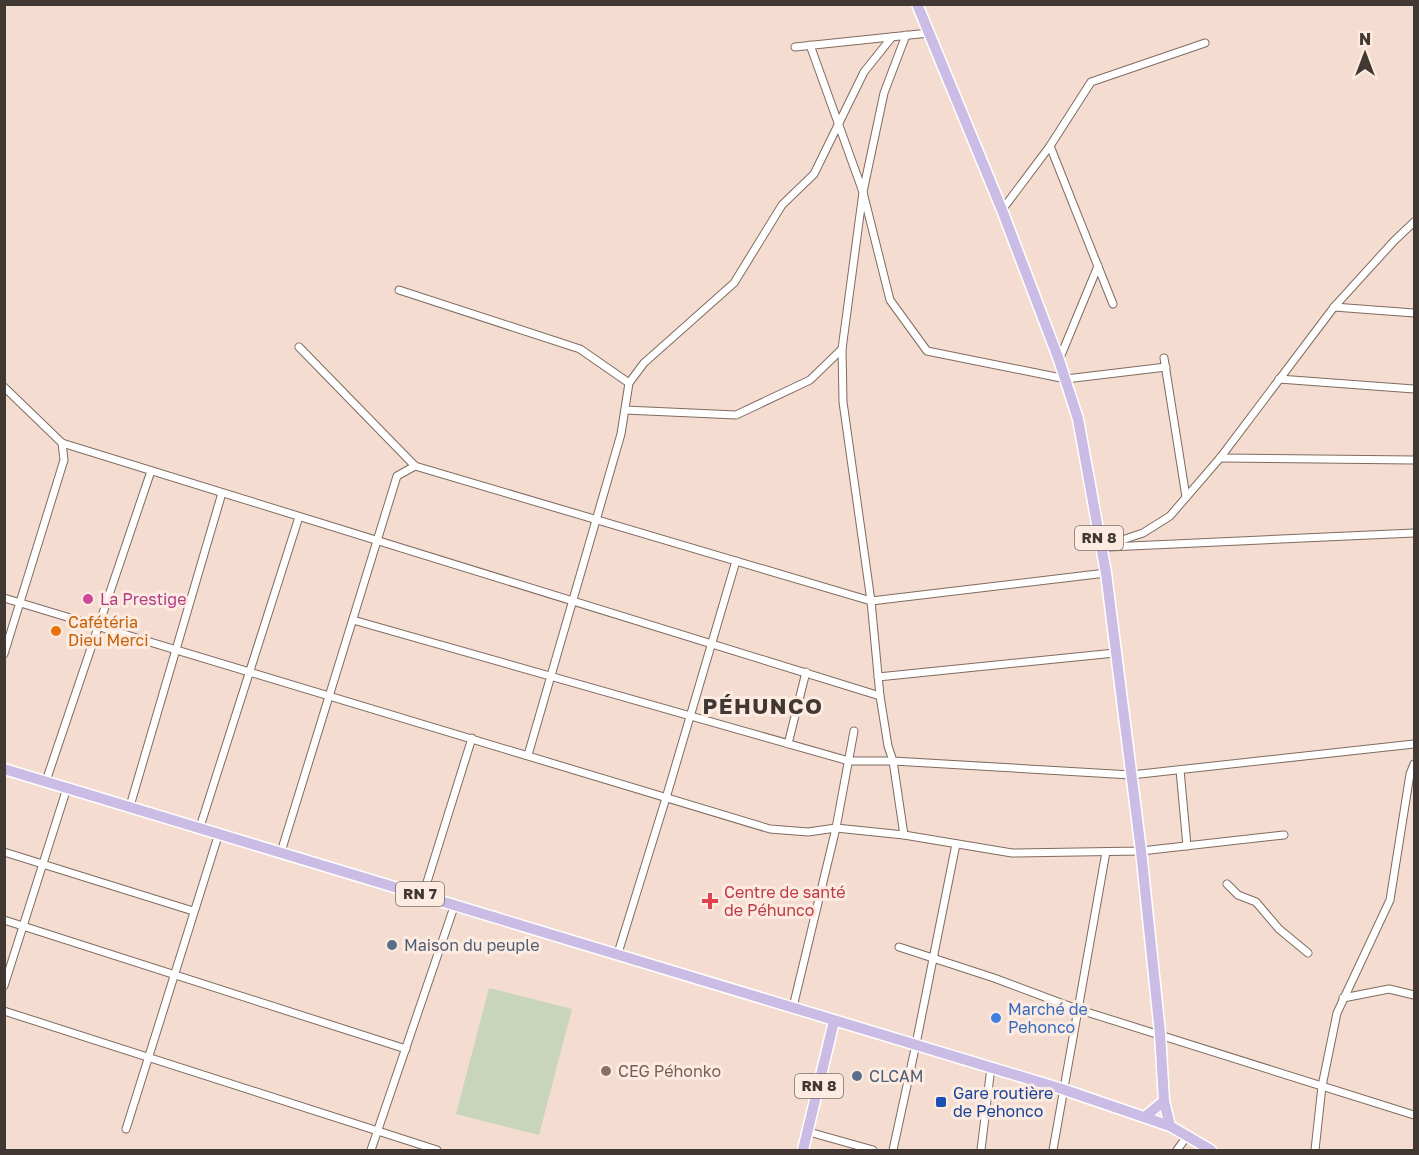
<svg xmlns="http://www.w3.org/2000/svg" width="1419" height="1155" viewBox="0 0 1419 1155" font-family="'Golos Text',sans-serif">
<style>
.green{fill:#c8d5ba}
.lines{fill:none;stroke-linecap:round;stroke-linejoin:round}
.minor-casing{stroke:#7f6b60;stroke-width:9}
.primary-casing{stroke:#fff;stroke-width:13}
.minor{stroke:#fff;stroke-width:7}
.primary{stroke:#cabce4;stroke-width:10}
.hotel-dot{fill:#d1479c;stroke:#fdebe1;stroke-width:2}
.food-dot{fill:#e8710a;stroke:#fdebe1;stroke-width:2}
.health-dot{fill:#e0444e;stroke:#fdebe1;stroke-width:2}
.service-dot{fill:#5c6f8a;stroke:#fdebe1;stroke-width:2}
.shop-dot{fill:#3f7fe0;stroke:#fdebe1;stroke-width:2}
.education-dot{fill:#8d6e63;stroke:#fdebe1;stroke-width:2}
.transit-dot{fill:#1a4fb4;stroke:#fdebe1;stroke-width:2}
.labels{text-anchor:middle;stroke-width:6;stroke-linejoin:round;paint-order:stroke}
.shield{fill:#fdebe1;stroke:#796e68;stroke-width:1.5}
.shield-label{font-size:15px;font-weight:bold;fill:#413834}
.hotel-label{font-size:16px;fill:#b23c85;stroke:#fdebe1;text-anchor:start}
.food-label{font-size:16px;fill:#c56008;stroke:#fdebe1;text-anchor:start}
.health-label{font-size:16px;fill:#be3a42;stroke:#fdebe1;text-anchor:start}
.service-label{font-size:16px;fill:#4e5e75;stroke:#fdebe1;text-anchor:start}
.shop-label{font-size:16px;fill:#366cbe;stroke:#fdebe1;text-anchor:start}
.education-label{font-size:16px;fill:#785e54;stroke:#fdebe1;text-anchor:start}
.transit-label{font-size:16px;fill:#164399;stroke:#fdebe1;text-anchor:start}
.district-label{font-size:22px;font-weight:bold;letter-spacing:1.5px;fill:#413834;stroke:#fdebe1}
</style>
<rect width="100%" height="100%" fill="#f4ddd0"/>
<path class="green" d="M489,988l83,21 -33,126 -83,-21z"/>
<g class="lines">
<defs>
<g id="minor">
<path d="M810,45l53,147 27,108 37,51 139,28 100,-12"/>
<path d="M795,47l134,-14"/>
<path d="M1050,146l63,158"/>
<path d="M1002,210l48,-64 41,-64 114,-39"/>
<path d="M399,290l181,59 49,34"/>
<path d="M1334,307l80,6"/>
<path d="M299,347l116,119 456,135 235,-28"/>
<path d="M1164,358l22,139"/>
<path d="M1059,360l39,-94"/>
<path d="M1279,379l135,10"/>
<path d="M4,387l58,56 818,253"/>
<path d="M625,410l111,5 74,-35 32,-31"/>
<path d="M1220,458l194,2"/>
<path d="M1101,547l42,-14 27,-17 50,-58 114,-151 60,-66 20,-19"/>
<path d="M1109,547l305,-14"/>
<path d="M4,598l766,231 38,3 28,-4 68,7 108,18 129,-2 143,-16"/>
<path d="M353,620l496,141h44l238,14 283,-31"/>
<path d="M4,654l60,-194 -2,-17"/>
<path d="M878,677l237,-24"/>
<path d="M788,744l18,-72"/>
<path d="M528,755l93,-321 8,-51 15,-20 90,-80 48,-78 32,-31 50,-102 28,-35"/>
<path d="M1180,770l7,76"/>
<path d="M46,781l105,-310"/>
<path d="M130,806l92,-313"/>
<path d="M200,827l99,-310"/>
<path d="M904,835l-11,-74 -5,-15 -8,-50 -9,-95 -28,-199 -1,-53 21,-157 21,-99 22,-58"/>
<path d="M4,852l189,59"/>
<path d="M281,852l116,-376 18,-10"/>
<path d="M1227,884l11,11 18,7 23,27 29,24"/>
<path d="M423,895l49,-157"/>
<path d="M4,920l402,129"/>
<path d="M899,947l95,31 83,31 337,106"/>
<path d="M618,953l48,-155 70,-237"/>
<path d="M4,986l63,-198"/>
<path d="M1343,998l46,-9 25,6"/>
<path d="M793,1007l43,-179 18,-97"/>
<path d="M4,1011l433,139"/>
<path d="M126,1129l93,-296"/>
<path d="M809,1132l64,18"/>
<path d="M371,1150l84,-246"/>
<path d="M893,1150l23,-106 40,-200"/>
<path d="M981,1150l10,-83"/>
<path d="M1053,1150l53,-298"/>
<path d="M1177,1150l11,-15"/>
<path d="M1315,1150l7,-64 15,-73 53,-113 20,-126 4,-10"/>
</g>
<g id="primary">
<path d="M917,4l85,206 57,150 19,59 28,154 35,278 19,182 4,68 6,25"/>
<path d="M4,769l1058,320 108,37 41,24"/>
<path d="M1146,1116l18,-15"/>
<path d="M803,1150l31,-129"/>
</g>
</defs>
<use href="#minor" class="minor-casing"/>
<use href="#primary" class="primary-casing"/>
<use href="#minor" class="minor"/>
<use href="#primary" class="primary"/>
</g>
<circle class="hotel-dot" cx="88" cy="599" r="6"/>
<circle class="food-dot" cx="56" cy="631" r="6"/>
<path class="health-dot" d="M707 892h6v6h6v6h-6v6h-6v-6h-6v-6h6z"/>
<g class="service-dot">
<circle cx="392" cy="945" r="6"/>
<circle cx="857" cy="1076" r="6"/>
</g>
<circle class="shop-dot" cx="996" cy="1018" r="6"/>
<circle class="education-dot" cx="606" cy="1071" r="6"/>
<rect class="transit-dot" x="935" y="1096" width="12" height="12" rx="3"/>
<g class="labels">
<g class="shield">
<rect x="1075" y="526" width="48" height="24" rx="4.5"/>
<rect x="396" y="882" width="48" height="24" rx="4.5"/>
<rect x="795" y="1074" width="48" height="24" rx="4.5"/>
</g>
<g class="shield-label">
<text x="1099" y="543">RN 8</text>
<text x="420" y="899">RN 7</text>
<text x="819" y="1091">RN 8</text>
</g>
<g class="hotel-label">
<text x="100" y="605">La Prestige</text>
</g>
<g class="food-label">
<text x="68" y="628">Cafétéria<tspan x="68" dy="18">Dieu Merci</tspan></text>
</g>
<g class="health-label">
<text x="724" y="898">Centre de santé<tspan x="724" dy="18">de Péhunco</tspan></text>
</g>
<g class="service-label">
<text x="404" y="951">Maison du peuple</text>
<text x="869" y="1082">CLCAM</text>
</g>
<g class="shop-label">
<text x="1008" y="1015">Marché de<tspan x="1008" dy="18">Pehonco</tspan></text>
</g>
<g class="education-label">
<text x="618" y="1077">CEG Péhonko</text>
</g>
<g class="transit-label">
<text x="953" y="1099">Gare routière<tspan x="953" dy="18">de Pehonco</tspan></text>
</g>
<g class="district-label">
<text x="763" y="714">PÉHUNCO</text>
</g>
</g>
<rect width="1419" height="1155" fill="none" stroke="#413834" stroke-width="12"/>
<g transform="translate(1365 54)" stroke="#fdebe1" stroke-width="4.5" paint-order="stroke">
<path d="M0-4.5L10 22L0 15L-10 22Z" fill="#413834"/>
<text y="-9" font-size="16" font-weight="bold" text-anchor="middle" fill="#413834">N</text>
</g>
</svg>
